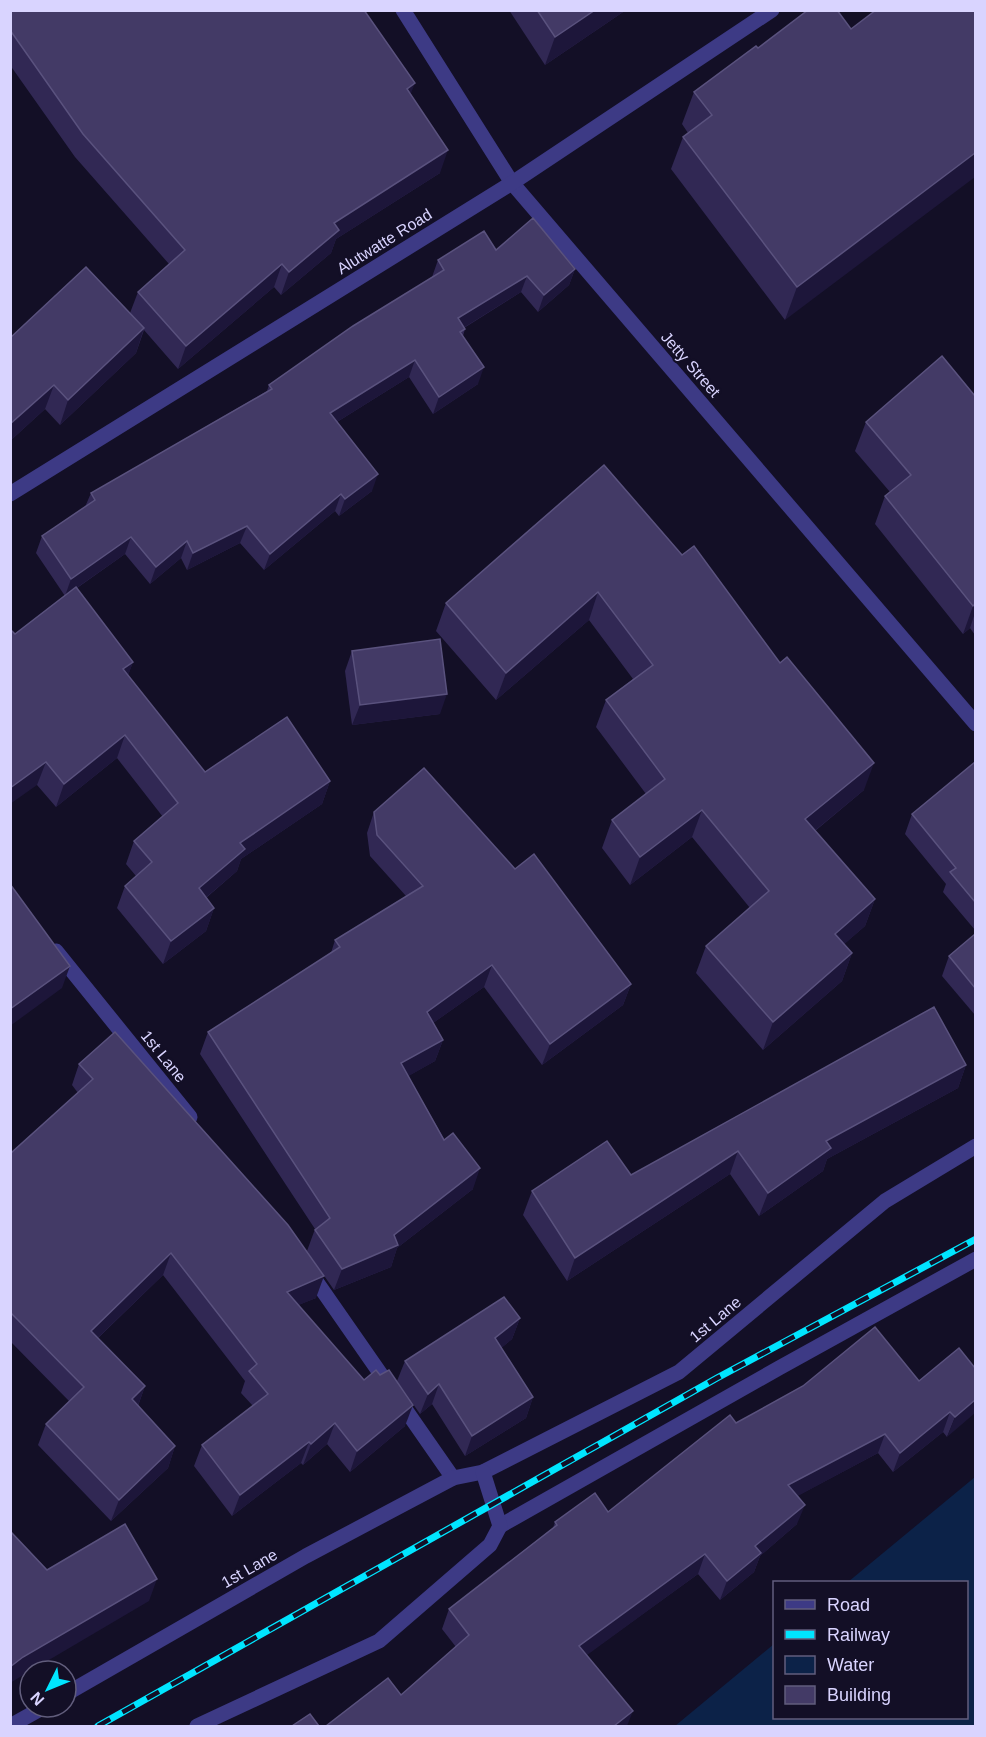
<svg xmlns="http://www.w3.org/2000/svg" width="986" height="1737" viewBox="0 0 986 1737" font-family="Arial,sans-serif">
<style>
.water{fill:#0c2248}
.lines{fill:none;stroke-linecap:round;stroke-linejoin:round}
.minor{stroke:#3d3a85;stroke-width:15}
.rail-casing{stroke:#00e5ff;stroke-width:7}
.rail{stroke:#130f26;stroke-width:4.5;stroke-dasharray:14;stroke-linecap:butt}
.wall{fill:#312854}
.shaded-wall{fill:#1d163a}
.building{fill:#433a66;stroke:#5a527e;stroke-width:1.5}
.labels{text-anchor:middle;stroke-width:4.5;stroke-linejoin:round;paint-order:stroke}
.street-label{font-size:16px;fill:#d9d4ff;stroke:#130f26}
</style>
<rect width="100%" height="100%" fill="#130f26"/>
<path class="water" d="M975,1477v249h-300l99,-82v74h192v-136h-118z"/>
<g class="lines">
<g class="minor">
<path d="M403,10l109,173 464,541"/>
<path d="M10,494l502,-311 260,-173"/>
<path d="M56,951l134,166"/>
<path d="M309,1271l144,207"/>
<path d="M500,1526l279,-158 197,-109"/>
<path d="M66,1694l240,-138 147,-78 30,-6 196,-100 206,-171 91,-55"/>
<path d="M10,1726l34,-19"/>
<path d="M197,1726l182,-85 111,-96 10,-19 -17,-54"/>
</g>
<defs>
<path id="rail" d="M98,1726l619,-348 259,-139"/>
</defs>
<use href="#rail" class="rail-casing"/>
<use href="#rail" class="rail"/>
</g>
<g class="wall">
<path d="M10,10l401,84 29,79 -104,66 -5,14 -50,42 -7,-8 -96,82 -34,-39 -8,23 -76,72 -15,-16 -35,32v-103l120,-25 8,-21 31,-28 -94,-107 -65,-92z"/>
<path d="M509,10h117l-81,55z"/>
<path d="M975,10l-190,310 -114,-151 12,-32 5,-4 -6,-9 12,-32 64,-44 93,-19z"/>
<path d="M496,250l79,19 -6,16 -31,27 -17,-20 -57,36 1,1 -2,7 15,48 -45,30 -24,-37 -72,45 35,69 -33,25 -4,-5 -71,59 -24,-27 -53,27 -6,-12 -31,26 -25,-30 -48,34 56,74 -5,13 77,97 125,9 -8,23 -81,55 -4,12 -31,27 8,10 -8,23 -43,33 -46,-56 8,-22 11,-10 -10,-12 8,-23 29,-24 -46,-59 -61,49 -19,-22 -22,-151 50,-38 -29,-43 6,-17 43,-29 6,-14 176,-102 2,-6 163,-108 6,-17z"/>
<path d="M975,396v239l-5,-7 -7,6 -88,-110 10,-28 5,-4 -35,-41 11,-29z"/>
<path d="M604,465l260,325 -49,41 60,68 -10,27 -21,18 8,9 -10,28 -79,69 -67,-77 10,-27 44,-38 -58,-71 -62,48 -28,-37 10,-28 34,-26 -50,-67 10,-27 27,-21 -44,-59 -93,80 -60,-69 10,-28z"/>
<path d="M352,651l88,63 -88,11 -7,-54z"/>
<path d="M975,762v168l-32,-38 3,-8 -41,-50 7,-20z"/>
<path d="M374,812l141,57 116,115 -8,21 -81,60 -58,-78 -51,36 10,17 -8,21 -27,15 65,113 -76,59 -6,19 -57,23 -27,-39 8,-22 -115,-175 8,-22 123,-79 4,-13 71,-44 -36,-40 -3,-23z"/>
<path d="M975,934v81l-33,-39 7,-20z"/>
<path d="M79,1064l237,234 -18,7 107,121 -55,46 -23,-28 -24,21 -2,-2 -69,53 -38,-50 8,-21 51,-39 -12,-13 4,-12 -82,-106 -65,63 47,48 -7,20 37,40 -7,22 -57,53 -73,-76 8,-21 23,-23 -59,-60v-190l2,1 66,-59 -6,-8z"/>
<path d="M966,1065l-8,23 -131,71 -4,12 -64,45 -29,-42 -163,107 -44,-66 9,-24 99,-16z"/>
<path d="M520,1318l-8,21 -11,9 32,49 -7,21 -61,38 -33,-52 -12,10 -23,-33 8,-20z"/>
<path d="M975,1368l-28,69 -4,-5 -50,40 -15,-19 -81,43v28l-37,32 -6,16 -34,28 -22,-26 -112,81 -185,40 55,-48 -14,-18 7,-20 104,-81 2,-6 53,-10 128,-89z"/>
</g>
<g class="shaded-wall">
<path d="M595,10h31l-81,55 10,-28z"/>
<path d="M415,83l-9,23 1,-17z"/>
<path d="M448,150l-8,23 -104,66 -5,14 -50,42 8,-23 45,-49z"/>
<path d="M975,153v24l-190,143 12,-33z"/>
<path d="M282,264l-8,23 -96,82 8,-23z"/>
<path d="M575,269l-6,16 -31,27 6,-17z"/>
<path d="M527,276l-6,16 -69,43 6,-17z"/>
<path d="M144,328l-8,25 -76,72 8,-25z"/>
<path d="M415,360l-6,17 -85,53 6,-17z"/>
<path d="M484,367l-6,17 -45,30 6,-17z"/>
<path d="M54,385l-9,24 -35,32v-17z"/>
<path d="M378,474l-6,17 -33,25 6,-17z"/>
<path d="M341,494l-6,17 -71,59 6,-16z"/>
<path d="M247,526l-7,17 -53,27 6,-17z"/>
<path d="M131,537l-6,17 -60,42 6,-17z"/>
<path d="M187,541l-6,17 -31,26 6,-17z"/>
<path d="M598,592l-9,28 -93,80 10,-27z"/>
<path d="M975,604v9l-5,15 -7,6 10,-28z"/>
<path d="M133,662l-8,22 -2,-15z"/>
<path d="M447,694l-7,20 -88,11 8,-20z"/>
<path d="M125,735l-8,23 -61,49 8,-23z"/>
<path d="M46,762l-9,23 -27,19v-16z"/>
<path d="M874,763l-10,27 -69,57 10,-28z"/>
<path d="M330,781l-8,23 -81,55 -4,12 -47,40 9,-23 41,-45z"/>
<path d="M702,810l-10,27 -62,48 10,-28z"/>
<path d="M875,899l-10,27 -40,35 10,-27z"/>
<path d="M214,908l-8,23 -43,33 8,-23z"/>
<path d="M852,953l-10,28 -79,69 10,-28z"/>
<path d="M492,965l-8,22 -65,46 8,-21z"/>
<path d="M70,966l-8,22 -52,38v-17z"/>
<path d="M631,984l-8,21 -81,60 8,-21z"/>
<path d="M443,1040l-8,21 -42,24 8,-22z"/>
<path d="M966,1065l-8,23 -131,71 -4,12 -64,45 9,-23 58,-52z"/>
<path d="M738,1151l-8,23 -163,107 8,-23z"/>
<path d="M480,1168l-7,21 -76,59 -6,19 -57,23 8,-21 52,-34z"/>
<path d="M171,1253l-8,22 -80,77 8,-21z"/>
<path d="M324,1276l-8,22 -37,15 8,-21z"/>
<path d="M520,1318l-8,21 -24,20 7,-21z"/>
<path d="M439,1384l-7,20 -12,10 8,-20z"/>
<path d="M145,1386l-8,22 -5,-9z"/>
<path d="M533,1397l-7,21 -61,38 7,-20z"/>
<path d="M975,1400v13l-28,24 8,-20z"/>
<path d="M413,1405l-8,21 -55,46 7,-21z"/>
<path d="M950,1412l-7,20 -50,40 7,-19z"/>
<path d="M335,1423l-8,21 -24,21 8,-21z"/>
<path d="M885,1434l-7,19 -97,52 7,-20z"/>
<path d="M309,1442l-8,21 -69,53 8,-21z"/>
<path d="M175,1446l-7,22 -57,53 8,-21z"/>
<path d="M805,1505l-8,19 -37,32 -6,16 -34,28 7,-19 28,-35z"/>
<path d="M705,1554l-7,20 -126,92 7,-20z"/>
<path d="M157,1579l-8,22 -134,79 -5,3v-16l13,-10z"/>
<path d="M633,1711l-6,15h-13z"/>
</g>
<g class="building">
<path d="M10,10h354l51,73 -8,6 41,61 -114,73 5,7 -50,42 -7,-8 -96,82 -48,-54 47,-42 -102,-116 -73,-104z"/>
<path d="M537,10h58l-40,27z"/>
<path d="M808,10h29l14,19 25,-19h99v143l-178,134 -114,-150 29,-22 -18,-23 62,-46 2,2z"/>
<path d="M533,218l42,51 -31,26 -17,-19 -69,42 7,11 -5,3 24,35 -45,30 -24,-37 -85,53 48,61 -33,25 -4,-5 -71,60 -23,-28 -54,27 -6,-12 -31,26 -25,-30 -60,42 -29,-43 53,-36 -4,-7 181,-104 -3,-4 84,-59 91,-56 -6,-10 46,-29 12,19z"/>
<path d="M86,267l58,61 -76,72 -14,-15 -44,39v-86z"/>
<path d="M942,356l33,40v208l-2,2 -88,-110 26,-21 -45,-53z"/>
<path d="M604,465l78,90 12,-9 86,117 7,-6 87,106 -69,56 70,80 -40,35 17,19 -79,69 -67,-76 63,-55 -67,-81 -62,47 -28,-37 53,-41 -59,-79 47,-35 -55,-73 -92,81 -60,-70z"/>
<path d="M76,587l57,75 -10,7 82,103 82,-55 43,64 -90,62 5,6 -46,39 15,20 -43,33 -46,-55 27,-24 -18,-21 44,-38 -53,-68 -61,49 -18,-22 -36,26v-159l5,5z"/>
<path d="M440,639l7,55 -87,11 -8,-54z"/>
<path d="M975,762v140l-25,-30 6,-4 -44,-54z"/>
<path d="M424,768l91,101 19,-15 97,130 -81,60 -58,-79 -65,47 16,28 -42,23 43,77 9,-7 27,35 -86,67 4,10 -56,24 -27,-39 15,-12 -122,-186 132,-85 -5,-7 88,-54 -46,-51 -3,-23z"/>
<path d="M10,884l60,82 -60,43z"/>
<path d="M975,934v54l-26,-32z"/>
<path d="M934,1007l32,58 -140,76 5,7 -63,45 -30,-42 -163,107 -43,-67 75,-50 24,34z"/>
<path d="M115,1032l173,193 36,51 -37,16 77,88 12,-10 4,5 9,-5 24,35 -56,46 -22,-28 -24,21 -2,-2 -69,53 -38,-50 66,-51 -19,-23 8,-7 -86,-111 -80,78 54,55 -13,13 43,47 -56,54 -73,-76 38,-37 -74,-75v-161l2,1 81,-73 -14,-15z"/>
<path d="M504,1297l16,21 -25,20 38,59 -61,39 -33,-52 -11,10 -23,-33z"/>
<path d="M875,1327l44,54 40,-33 16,20v32l-20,17 -5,-5 -50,41 -15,-19 -97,51 17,20 -50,41 6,7 -34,28 -22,-27 -126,92 54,65 -19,15h-288l62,-48 13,17 68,-60 -20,-26 108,-84 -2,-3 40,-29 13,19 122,-97 6,8 67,-37z"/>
<path d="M125,1524l32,55 -134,78 -13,10v-136l37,39z"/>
<path d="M310,1714l9,12h-27z"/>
</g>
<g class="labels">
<g class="street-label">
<text transform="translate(384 241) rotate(-32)" y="6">Alutwatte Road</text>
<text transform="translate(691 364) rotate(49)" y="6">Jetty Street</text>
<text transform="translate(164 1056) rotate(51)" y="6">1st Lane</text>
<text transform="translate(715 1319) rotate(-40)" y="6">1st Lane</text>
<text transform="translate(249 1568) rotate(-30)" y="6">1st Lane</text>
</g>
</g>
<rect width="986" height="1737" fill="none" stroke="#d9d4ff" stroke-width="24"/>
<rect x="773" y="1581" width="195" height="138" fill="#130f26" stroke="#625e7d" stroke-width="1.5"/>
<rect x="785" y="1600" width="30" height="9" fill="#3d3a85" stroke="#625e7d" stroke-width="1.5"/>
<text x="827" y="1611" font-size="18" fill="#d9d4ff">Road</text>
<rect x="785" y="1630" width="30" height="9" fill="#00e5ff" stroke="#625e7d" stroke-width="1.5"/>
<text x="827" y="1641" font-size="18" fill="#d9d4ff">Railway</text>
<rect x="785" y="1656" width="30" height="18" fill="#0c2248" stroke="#625e7d" stroke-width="1.5"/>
<text x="827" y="1671" font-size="18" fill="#d9d4ff">Water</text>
<rect x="785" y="1686" width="30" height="18" fill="#433a66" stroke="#625e7d" stroke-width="1.5"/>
<text x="827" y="1701" font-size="18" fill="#d9d4ff">Building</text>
<g transform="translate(48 1689) rotate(227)"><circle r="28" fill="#130f26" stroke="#625e7d" stroke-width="1.5"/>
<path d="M0-4.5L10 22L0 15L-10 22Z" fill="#00e5ff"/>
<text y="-9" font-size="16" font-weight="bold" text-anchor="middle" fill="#d9d4ff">N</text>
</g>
</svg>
